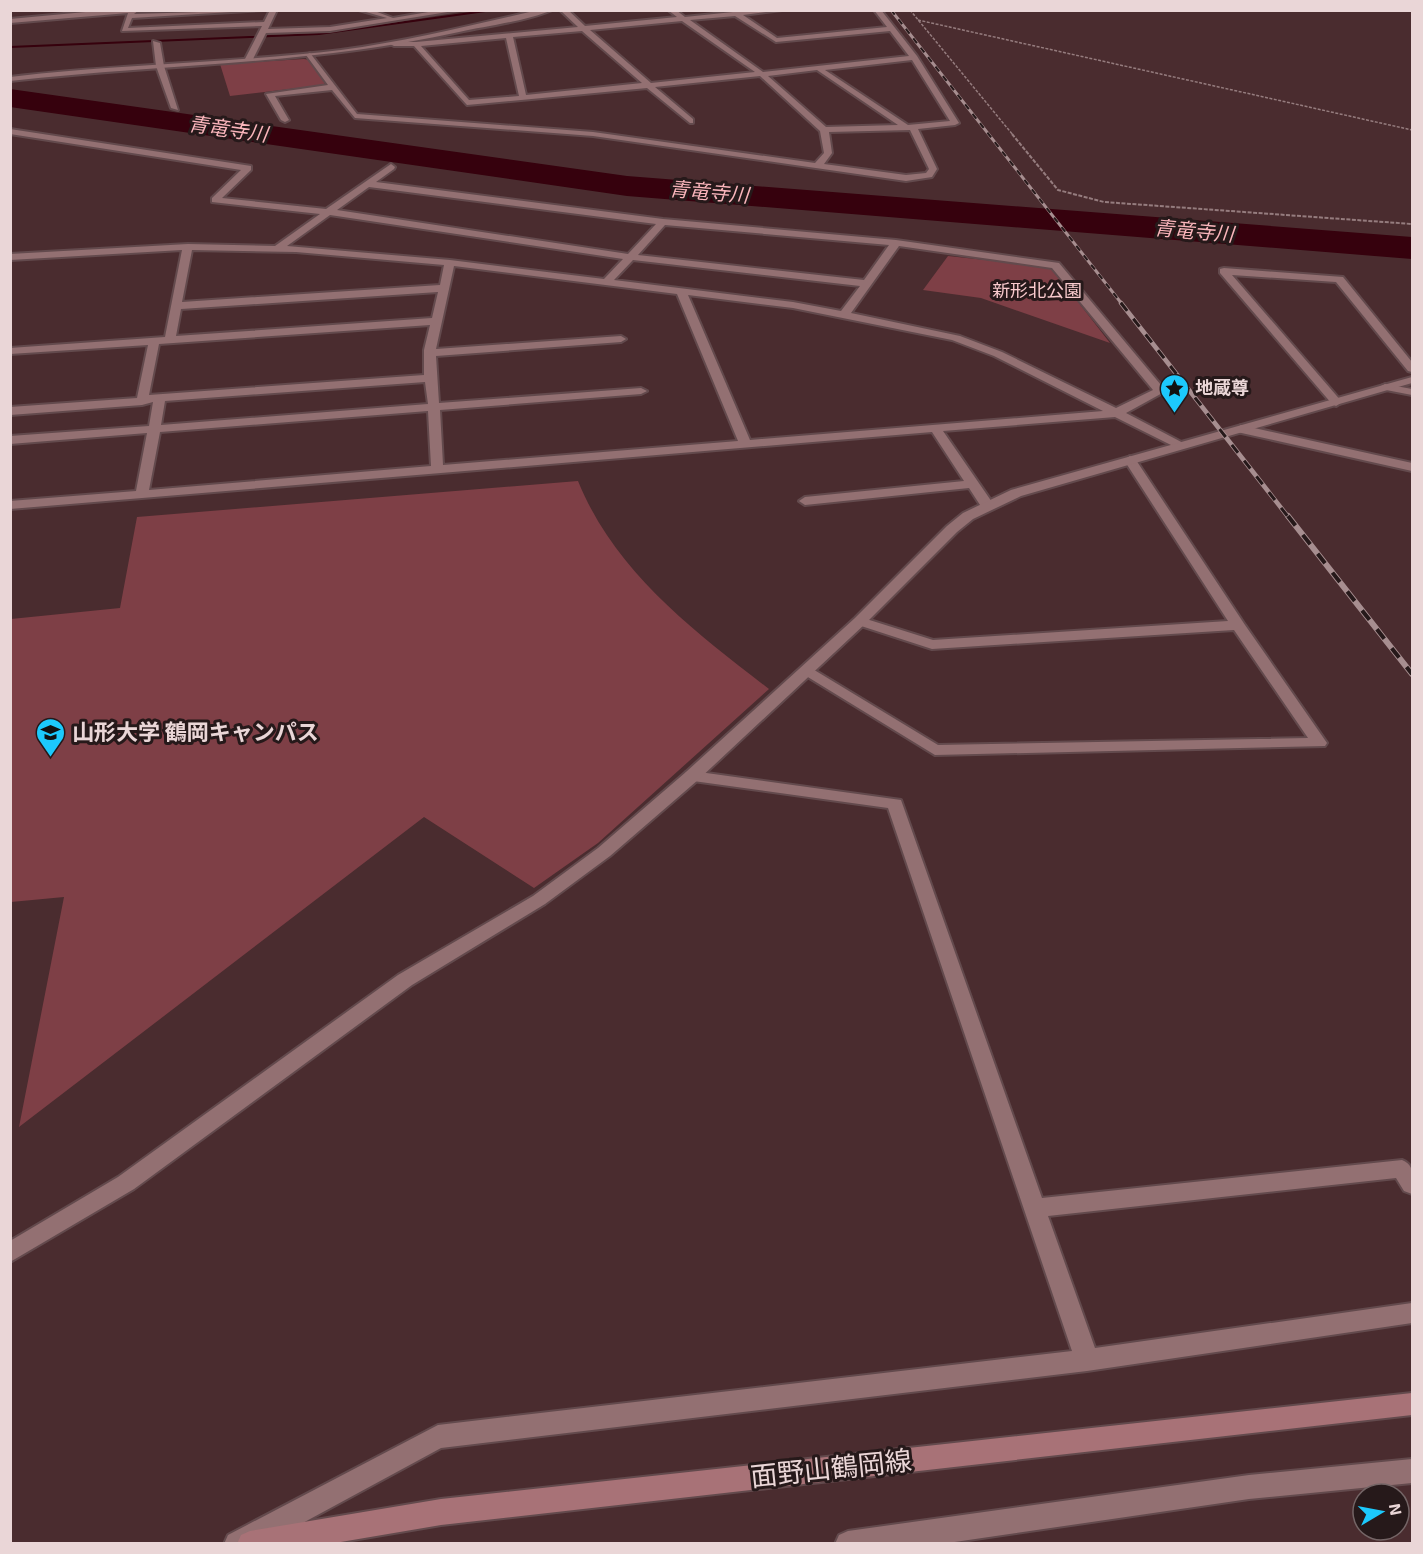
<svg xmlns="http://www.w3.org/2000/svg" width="1423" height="1554" viewBox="0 0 1423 1554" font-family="'Exo 2','Noto Sans JP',sans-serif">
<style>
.green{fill:#7e3f46}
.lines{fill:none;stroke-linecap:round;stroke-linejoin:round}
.stream{fill:#36010d;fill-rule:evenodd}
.river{fill:#36010d;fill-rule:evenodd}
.minor-casing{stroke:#634a4d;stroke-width:4}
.tertiary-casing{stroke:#634a4d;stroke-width:4}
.secondary-casing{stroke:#634a4d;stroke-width:4}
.path-far1{stroke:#957c7e;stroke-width:1.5;stroke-dasharray:3 1.5;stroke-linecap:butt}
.path{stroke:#957c7e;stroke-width:2;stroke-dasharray:4 1.5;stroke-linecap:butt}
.minor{fill:#937072;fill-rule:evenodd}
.tertiary{fill:#937072;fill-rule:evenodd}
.secondary{fill:#a87277;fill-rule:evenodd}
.rail-far2-casing{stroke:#a78e90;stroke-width:3}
.rail-far1-casing{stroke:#a78e90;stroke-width:4.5}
.rail-casing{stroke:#a78e90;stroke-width:6}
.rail-far2{stroke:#26191a;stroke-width:2;stroke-dasharray:6;stroke-linecap:butt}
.rail-far1{stroke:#26191a;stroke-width:3;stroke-dasharray:10;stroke-linecap:butt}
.rail{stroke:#26191a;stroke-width:4;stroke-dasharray:12;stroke-linecap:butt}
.labels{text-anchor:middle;stroke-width:6;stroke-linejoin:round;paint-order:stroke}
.far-park-label{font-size:18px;fill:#f9cacd;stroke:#26191a}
.far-poi-label{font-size:18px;font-weight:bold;fill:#ead6d7;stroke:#26191a;text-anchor:start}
.far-water-label{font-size:20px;font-style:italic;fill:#fab5bb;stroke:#26191a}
.poi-label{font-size:22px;font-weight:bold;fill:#ead6d7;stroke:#26191a;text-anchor:start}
.near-street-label{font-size:27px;fill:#ead6d7;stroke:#26191a}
</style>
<rect width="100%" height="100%" fill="#4a2c2f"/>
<g class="green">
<path d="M304,59l6,1 15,23 -2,2 -93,11 -10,-32z"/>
<path d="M948,256l103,11 59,76 -129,-45 -58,-8z"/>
<path d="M578,481c37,91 116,150 191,208l-171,154 -64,45 -110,-71 -405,310 45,-230 -53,5v-283l109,-11 17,-91z"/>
</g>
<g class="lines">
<path class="stream" d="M485,10h15l-181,25 -309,13v-2l309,-13z"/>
<path class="river" d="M10,89l617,87 785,61v22l-785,-63 -617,-89z"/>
<defs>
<g id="minor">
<path d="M107,10h32l-5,4 129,-4 -131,8 -4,10 136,-6 6,-12h7l-9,19 62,-2 57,-9 -28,-8h13l21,8 47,-8h20l-130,21 -64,2 -13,26 -4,2 -4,-2 17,-33 -140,5 6,-18 -118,10v-4z"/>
<path d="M560,10h8l17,16 92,-9 -9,-7h8l9,7 67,-7h30l-39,5 34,23 110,-11 -13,-17h7l36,46 42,67 -4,2 -37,4 19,40 -5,8 -26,4 -313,-45 -238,-18 -23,-28 -57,6 14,24 -4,2 -4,-2 -15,-26 62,-9 -22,-30 4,-2 47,61 236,18 222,31 9,-10 -4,-22 -60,-55 -105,11 38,32v4h-3l-43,-35 -180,17 -53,-59h-20l-4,-2 4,-2h22l162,-15zM735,16l41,26 114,-11 19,25 -146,16 -73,-52zM682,21l73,51 -104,11 -61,-53zM582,31l60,52 -116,12 -13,-58zM506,38l13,58 -50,4 -48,-54zM912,60l38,61 -42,4 -83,-55zM817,70l81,55 -72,2 -58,-51zM910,130l19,39 -3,4 -20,2 -82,-11 8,-11 -3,-21z"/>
<path d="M153,41l7,2 4,23 14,44 -7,-2 -15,-42z"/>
<path d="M10,129l241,37v4l-29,28 104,11 65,-45 4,3 -1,2 -18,13 287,37 233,21 163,23 107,128 -40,22 61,32 -6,4 -4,-1 -62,-31 -172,14 51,74 -7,4 -5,-1 -13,-20 -164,17 -6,-4 6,-4 159,-16 -32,-49 -922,77v-8l126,-10 11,-58 -137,11v-8l139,-10 4,-24 -11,3 -132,10v-8l127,-9 11,-53 -138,9v-6l155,-11 17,-87 -172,10v-6l178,-10 87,2 45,-32 -108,-12v-4l29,-28 -231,-36zM369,187l287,37 -28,30 -291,-44zM330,215l293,44 -19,20 -154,-19 -163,-14zM665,225l224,20 -25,35 -226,-25zM899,246l153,22 101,122 -37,18 -114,-56 -42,-16 -109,-23zM192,250l104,2 148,13 -4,20 -258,17zM633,260l227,26 -19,25 -48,-9 -179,-22zM454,266l223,28 61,147 -295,24 -3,-55 201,-16 6,-3 -6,-3 -202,15 -3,-47 185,-14 5,-3 -5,-3 -185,13zM438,292l-6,26 -256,18 5,-27zM688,295l105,13 159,32 42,16 109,55 -353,29zM430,325l-6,25v25l-275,20 10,-51zM425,382l3,22 -267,21 4,-24zM428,411l3,55 -282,24 11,-58z"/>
<path d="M1224,268l119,9 69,85v10l-4,-1 -72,-89 -104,-7 110,127 -6,4 -4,-2 -112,-131v-4z"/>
<path d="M1385,384l27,5v6l-31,-6 -2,-2z"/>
<path d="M1241,425l171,38v8l-175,-39 -2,-3z"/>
<path d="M1130,456l6,4 109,165 82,118 -2,3 -390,9 -137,-84 8,-5 5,2 127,77 370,-7 -74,-108 -302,19 -77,-25 -2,-3 7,-4 73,23 295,-19 -104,-161z"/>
<path d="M692,771l209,29 141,398 360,-38c14,5 11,21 10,34l-8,-3 -8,-13 -348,38 47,132 317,-45v20l-325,48 -646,77 -177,96h-40l4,-9 210,-110 634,-74 -184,-543 -202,-28 -2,-4 2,-4z"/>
<path d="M1412,1459v24l-163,16 -308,45h-106l4,-9 9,-4 401,-56z"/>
</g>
<g id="tertiary">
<path d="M538,10h14c-25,11 -66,16 -93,22 -148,33 -299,32 -449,49v-4c111,-13 222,-14 331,-27 67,-9 132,-25 197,-40z"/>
<path d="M1412,377v6l-391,113 -48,23 -16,13 -92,92 -167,156 -88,76 -65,48 -133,81 -278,204 -124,73v-21l108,-64 280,-202 135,-79 65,-48 88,-76 169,-154 92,-92 16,-13 48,-23z"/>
</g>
<path id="secondary" d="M1412,1393v22l-971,110 -112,19h-92l4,-9 9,-4 191,-32z"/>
</defs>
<use href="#minor" class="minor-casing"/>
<use href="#tertiary" class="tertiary-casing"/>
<use href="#secondary" class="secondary-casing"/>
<g class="path-far1">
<path d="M910,10l103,125"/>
<path d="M918,20l494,110"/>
</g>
<path class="path" d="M1012,134l46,56 46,12 308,22"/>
<use href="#minor" class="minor"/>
<use href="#tertiary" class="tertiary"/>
<use href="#secondary" class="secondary"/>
<defs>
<path id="rail-far2" d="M891,10l231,294"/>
<path id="rail-far1" d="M1121,303l168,215"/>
<path id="rail" d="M1288,516l124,158"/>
</defs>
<use href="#rail-far2" class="rail-far2-casing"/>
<use href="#rail-far1" class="rail-far1-casing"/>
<use href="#rail" class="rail-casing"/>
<use href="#rail-far2" class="rail-far2"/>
<use href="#rail-far1" class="rail-far1"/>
<use href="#rail" class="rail"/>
</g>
<defs>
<symbol id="sight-pin" viewBox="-11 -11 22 30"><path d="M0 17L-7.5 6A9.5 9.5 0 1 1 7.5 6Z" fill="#1cc9fc" stroke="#26191a"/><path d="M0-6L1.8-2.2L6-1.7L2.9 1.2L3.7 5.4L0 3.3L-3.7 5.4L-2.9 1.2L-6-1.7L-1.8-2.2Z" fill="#111"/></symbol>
<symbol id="university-pin" viewBox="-11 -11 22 30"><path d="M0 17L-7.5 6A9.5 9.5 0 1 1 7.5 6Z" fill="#1cc9fc" stroke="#26191a"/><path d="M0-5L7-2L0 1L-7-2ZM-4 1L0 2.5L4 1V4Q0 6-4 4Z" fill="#111"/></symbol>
</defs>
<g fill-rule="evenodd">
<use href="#sight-pin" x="1158" y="372" width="33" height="45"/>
<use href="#university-pin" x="34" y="716" width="33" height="45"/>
</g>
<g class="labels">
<g class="far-park-label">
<text x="1037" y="297">新形北公園</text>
</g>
<g class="far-poi-label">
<text x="1195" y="394">地蔵尊</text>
</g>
<g class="far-water-label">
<text transform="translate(228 129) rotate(8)" y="7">青竜寺川</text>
<text transform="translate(709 192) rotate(5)" y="7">青竜寺川</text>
<text transform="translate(1194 231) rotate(5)" y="7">青竜寺川</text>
</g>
<g class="poi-label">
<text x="72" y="740">山形大学 鶴岡キャンパス</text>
</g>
<g class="near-street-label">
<text transform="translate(831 1469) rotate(-6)" y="9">面野山鶴岡線</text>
</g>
</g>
<rect width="1423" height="1554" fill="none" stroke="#ead6d7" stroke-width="24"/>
<g transform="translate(1381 1512) rotate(80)"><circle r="28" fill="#26191a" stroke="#746566" stroke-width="1.5"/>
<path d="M0-4.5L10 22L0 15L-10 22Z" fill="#1cc9fc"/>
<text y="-9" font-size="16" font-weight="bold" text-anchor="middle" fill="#ead6d7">N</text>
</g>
</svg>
